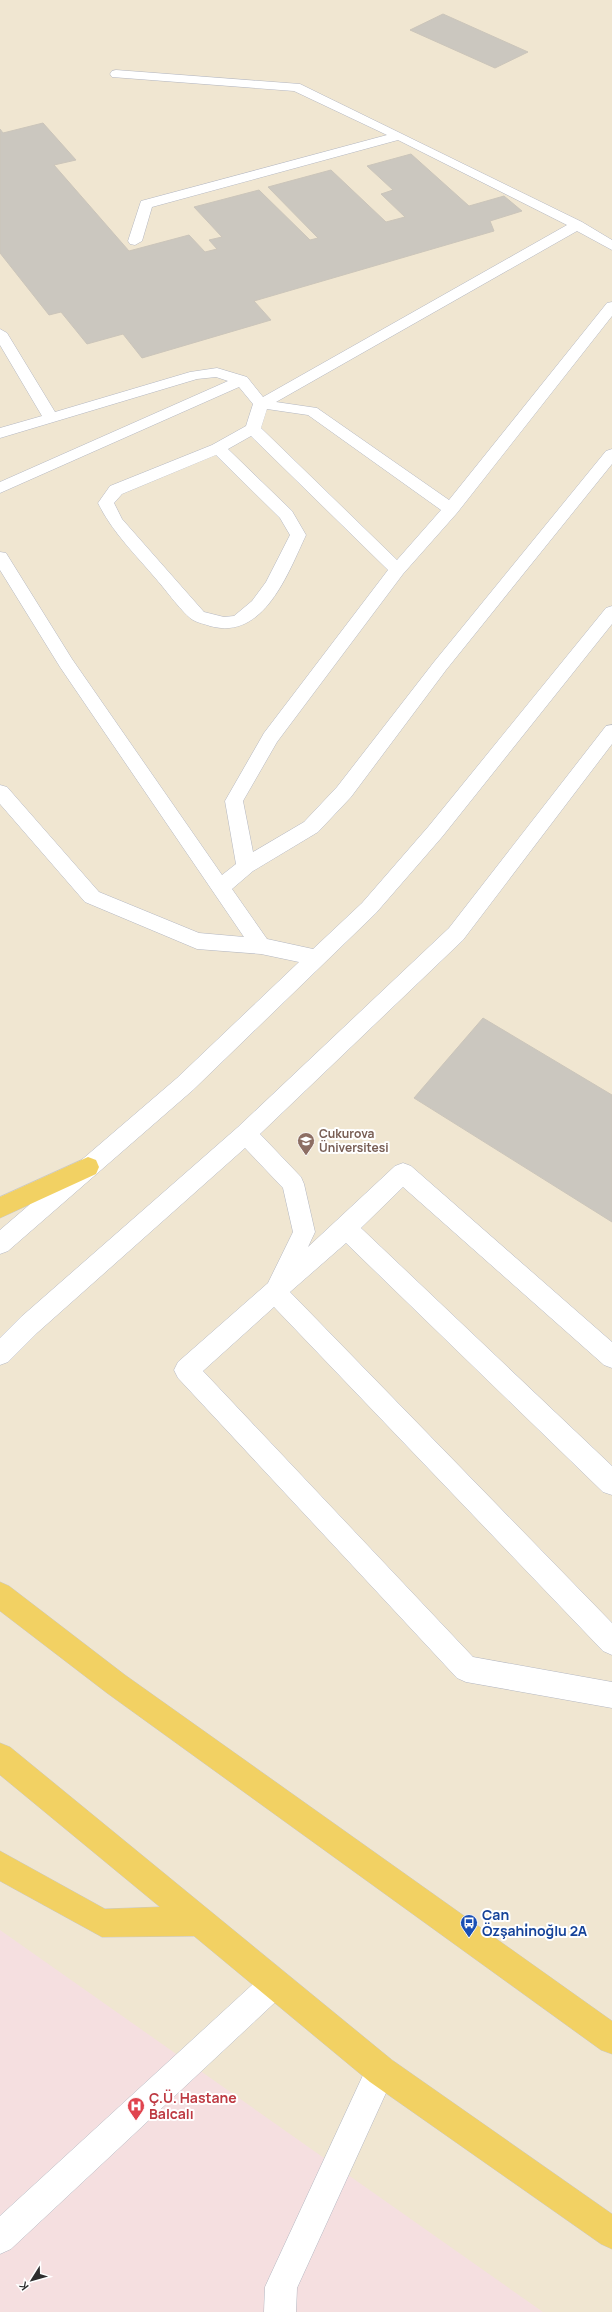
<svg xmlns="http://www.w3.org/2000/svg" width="612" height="2312" viewBox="0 0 612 2312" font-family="Manrope,sans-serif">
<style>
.education{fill:#f0e6d1}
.medical{fill:#f5dfe0}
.building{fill:#cbc7bf;stroke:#cbc5ba}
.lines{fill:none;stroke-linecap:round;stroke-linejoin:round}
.minor-casing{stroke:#b4b7c1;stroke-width:1}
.major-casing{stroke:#c9c9c9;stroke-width:1}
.minor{fill:#fff;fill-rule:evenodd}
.major{fill:#f2d163;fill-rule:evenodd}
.labels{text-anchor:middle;stroke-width:4;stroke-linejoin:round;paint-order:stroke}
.education-label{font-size:12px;font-weight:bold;fill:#785e54;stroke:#fff;text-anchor:start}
.near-transit-label{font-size:14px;font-weight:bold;fill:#164399;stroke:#fff;text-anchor:start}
.near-health-label{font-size:14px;font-weight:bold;fill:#be3a42;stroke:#fff;text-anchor:start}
</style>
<rect width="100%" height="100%" fill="#efe9e1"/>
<rect class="education" x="0" y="0" width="612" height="2312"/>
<path class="medical" d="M0,1930l543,382h-543z"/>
<g class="building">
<path d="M443,14l85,38 -33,16 -85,-38z"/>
<path d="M43,123l33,37 -22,5 75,86 60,-16 16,17 12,-3 -8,-9 13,-3 -28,-30 65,-17 51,50 8,-2 -50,-51 63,-17 55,52 19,-5 -24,-23 12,-4 -26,-24 44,-12 58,52 35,-10 18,15 -32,10 4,10 -240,70 17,19 -129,38 -19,-24 -36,10 -26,-32 -12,3 -49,-62v-124l3,4z"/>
<path d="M483,1018l129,77v127l-198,-124z"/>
</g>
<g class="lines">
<defs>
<g id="minor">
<path d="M116,70l184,14 282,138 30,18v10l-35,-19 -301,171 41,6 132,92 158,-197 5,-1v14l-155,197 -54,61 -126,168 -34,59 10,51 51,-30 33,-35 97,-125 172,-211 6,-2v15l-166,206 -95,127 -33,35 -65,39 -21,18 35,50 46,10 49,-46 66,-76 178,-219 6,-2v18l-170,213 -66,76 -183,177 -185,161 -8,3v-24l177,-152 122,-116 -38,-8 -64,-5 -112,-47 -85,-98v-19l7,2 92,105 100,41 45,4 -184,-270 -60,-97v-18l6,1 66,106 150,216 14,-11 -11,-63 39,-68 124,-163 -137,-134 -23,13 64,62 14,24c-18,38 -42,106 -96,91 -5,-2 -12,-3 -17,-6 -9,-5 -28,-31 -36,-40 -21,-25 -45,-48 -59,-77l12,-17 102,-41 34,-19 7,-22 -14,-17 -239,106v-11l228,-101 -12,-4 -19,2 -197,59v-10l42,-12 -42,-71v-16l7,4 48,79 135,-40 27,-4 30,9 16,20 304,-172 -169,-85 -246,67 -10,34 -7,4 -5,-1 -2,-3 13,-40 246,-66 -93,-44 -182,-14 -2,-3 2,-3zM267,409l41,6 133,95 -44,50 -136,-132zM216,455l64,63 10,17 -24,47 -14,19 -18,15 -10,1 -20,-5 -82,-93 -8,-16 8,-9z"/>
<path d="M612,725v19l-149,196 -203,194 41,43 3,7 11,48 -7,15 87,-81 8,-3 8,3 201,176v26l-8,-3 -201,-178 -42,41 251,238v29l-9,-3 -257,-249 -56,49 322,331v32l-9,-4 -329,-344 -71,64 270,286 139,25v26l-146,-26 -9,-4 -279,-300 -4,-8 4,-8 90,-79 25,-51 -10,-44 -38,-40 -208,185 -29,29 -8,3v-27l21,-21 217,-190 211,-199 157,-202z"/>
<path d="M274,1969l10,5 5,10 -5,10 -273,255 -11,5v-38l264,-242z"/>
<path d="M381,2056l11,4 4,11 -99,217 -1,24h-32l1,-25 5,-11 100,-216z"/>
</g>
<g id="major">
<path d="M88,1157l8,3 3,7 -3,7 -96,44v-21z"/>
<path d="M0,1582l9,4 116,89 487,346v33l-11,-4 -494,-357 -107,-82z"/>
<path d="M0,1743l10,4 382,313 220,154v35l-11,-5 -231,-162 -176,-146 -92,1 -102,-56v-30l105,58 55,-2 -160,-132z"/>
</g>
</defs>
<use href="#minor" class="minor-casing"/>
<use href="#major" class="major-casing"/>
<use href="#minor" class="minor"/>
<use href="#major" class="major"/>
</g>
<defs>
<symbol id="university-pin" viewBox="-11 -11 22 30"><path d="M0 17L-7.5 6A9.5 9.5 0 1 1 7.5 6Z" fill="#8d6e63" stroke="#fff"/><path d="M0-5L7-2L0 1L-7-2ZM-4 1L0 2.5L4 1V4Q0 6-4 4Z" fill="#fff"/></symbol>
<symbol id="bus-pin" viewBox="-11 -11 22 30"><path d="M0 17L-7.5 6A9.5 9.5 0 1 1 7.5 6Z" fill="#1a4fb4" stroke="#fff"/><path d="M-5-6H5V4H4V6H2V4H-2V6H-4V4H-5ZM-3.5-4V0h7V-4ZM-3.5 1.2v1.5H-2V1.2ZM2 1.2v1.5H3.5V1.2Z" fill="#fff"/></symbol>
<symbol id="hospital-pin" viewBox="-11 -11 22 30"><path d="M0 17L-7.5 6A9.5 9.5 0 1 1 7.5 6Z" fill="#e0444e" stroke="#fff"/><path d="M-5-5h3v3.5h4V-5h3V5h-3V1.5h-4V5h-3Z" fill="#fff"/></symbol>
</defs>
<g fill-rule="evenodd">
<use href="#university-pin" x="296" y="1131" width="20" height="27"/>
<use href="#bus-pin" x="459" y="1913" width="20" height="27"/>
<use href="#hospital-pin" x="126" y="2096" width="20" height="27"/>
</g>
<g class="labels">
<g class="education-label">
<text x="319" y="1138">Çukurova<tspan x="319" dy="14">Üniversitesi</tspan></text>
</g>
<g class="near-transit-label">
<text x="482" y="1920">Can<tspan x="482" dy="16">Özşahi̇noğlu 2A</tspan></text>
</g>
<g class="near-health-label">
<text x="149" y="2103">Ç.Ü. Hastane<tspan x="149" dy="16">Balcalı</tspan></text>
</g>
</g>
<g transform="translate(32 2280) rotate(233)" stroke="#ffffff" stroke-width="3" paint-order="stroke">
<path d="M0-3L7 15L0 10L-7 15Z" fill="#2e2e2e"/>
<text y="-6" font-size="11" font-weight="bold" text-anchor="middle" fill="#2e2e2e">K</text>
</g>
</svg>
